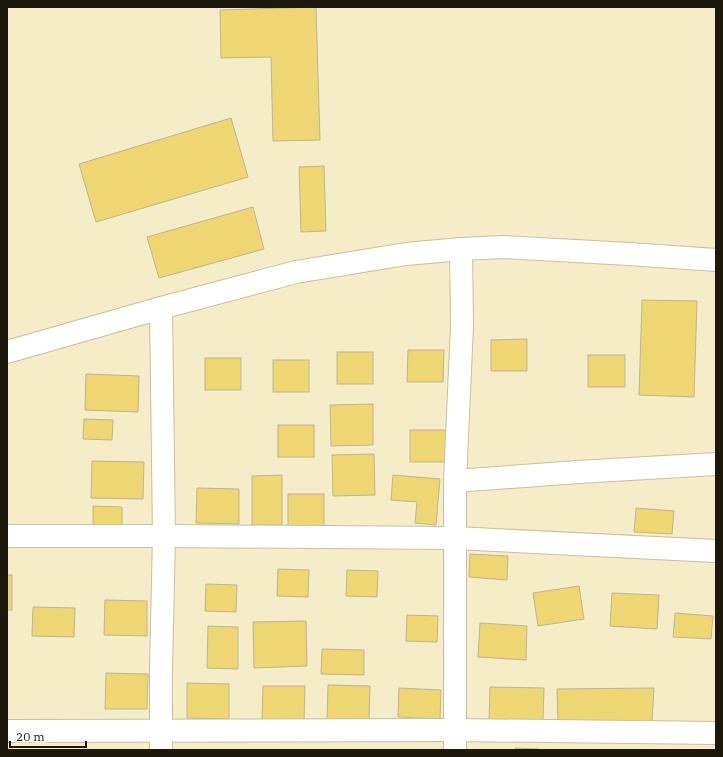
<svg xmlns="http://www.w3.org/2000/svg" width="723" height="757" viewBox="0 0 723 757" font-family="'IBM Plex Serif',serif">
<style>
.building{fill:#eed773;stroke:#beb693}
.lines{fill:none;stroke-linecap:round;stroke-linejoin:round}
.minor-casing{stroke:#c9c19e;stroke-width:24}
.tertiary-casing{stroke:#c9c19e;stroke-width:24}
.minor{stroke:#fff;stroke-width:22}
.tertiary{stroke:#fff;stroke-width:22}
</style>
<rect width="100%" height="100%" fill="#f5ecc8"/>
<g class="building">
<path d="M316,7l4,133 -47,1 -2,-84 -50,1 -1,-48z"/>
<path d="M231,118l17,59 -152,45 -17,-58z"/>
<path d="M324,166l2,65 -25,1 -2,-65z"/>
<path d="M253,207l11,42 -105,29 -12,-41z"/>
<path d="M642,300l55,1 -3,96 -55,-2z"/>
<path d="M527,339v32h-36v-31z"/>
<path d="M408,350h36l-1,32h-36z"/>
<rect x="337" y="352" width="36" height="32"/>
<rect x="588" y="355" width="37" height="32"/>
<rect x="205" y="358" width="36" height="32"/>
<rect x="273" y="360" width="36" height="32"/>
<path d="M86,374l53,2 -1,36 -53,-2z"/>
<path d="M373,404v41l-42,1 -1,-41z"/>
<path d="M84,419l29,1 -1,20 -29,-1z"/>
<rect x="278" y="425" width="36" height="32"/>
<rect x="410" y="430" width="36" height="32"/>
<path d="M374,454l1,41 -42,1 -1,-41z"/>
<path d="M92,461l52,1 -1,37 -52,-1z"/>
<path d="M282,475v50h-30v-49z"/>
<path d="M393,475l47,4 -4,46 -21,-2 2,-21 -26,-2z"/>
<path d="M197,488l42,1v35l-43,-1z"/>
<rect x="288" y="494" width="36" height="32"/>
<path d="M93,506l29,1v20l-29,-1z"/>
<path d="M636,508l38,3 -2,23 -38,-2z"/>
<path d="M470,554l38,2 -1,24 -38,-3z"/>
<path d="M278,569l31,1 -1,27 -31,-1z"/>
<path d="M347,570l31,1 -1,26 -31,-1z"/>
<rect x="7" y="575" width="5" height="35"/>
<path d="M206,584l31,1 -1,27 -31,-1z"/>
<path d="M579,586l5,33 -46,7 -5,-33z"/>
<path d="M612,593l47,2 -2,34 -47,-3z"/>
<path d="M105,600l42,1v35l-43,-1z"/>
<path d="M33,607l42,1 -1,29 -42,-1z"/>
<path d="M675,613l38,3 -2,23 -38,-2z"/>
<path d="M407,615l31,1 -1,26 -31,-1z"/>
<path d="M306,621l1,45 -53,2 -1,-46z"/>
<path d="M480,623l47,3 -1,34 -48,-3z"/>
<path d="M208,626l30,1v42l-31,-1z"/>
<path d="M322,649l42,1v25l-43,-1z"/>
<path d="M106,673l42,1 -1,35h-42z"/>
<path d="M187,683l42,1v35l-42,-1z"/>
<path d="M328,685l42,1 -1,35 -42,-1z"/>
<path d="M263,686h42l-1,35 -42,-1z"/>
<path d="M490,687l54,1 -1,33 -54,-1z"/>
<path d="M399,688l42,2 -1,29 -42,-2z"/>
<path d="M654,688l-2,34 -94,-1 -1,-32z"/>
<path d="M515,748l24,1v1h-24z"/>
</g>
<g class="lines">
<defs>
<g id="minor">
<path d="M161,308l3,228 -3,133v81"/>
<path d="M455,481l123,-9 138,-8"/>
<path d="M7,536h157l291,2 261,13"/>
<path d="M7,731l448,-1 261,3"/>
<path d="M455,750v-269l7,-155 -1,-77"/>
</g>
<path id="tertiary" d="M7,352l154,-44 135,-36 110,-18 55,-5 42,-2 126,7 87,6"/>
</defs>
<use href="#minor" class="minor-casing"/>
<use href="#tertiary" class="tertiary-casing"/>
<use href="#minor" class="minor"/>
<use href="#tertiary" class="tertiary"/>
</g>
<rect width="723" height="757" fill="none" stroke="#1c180b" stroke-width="16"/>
<path d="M10 741v6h76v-6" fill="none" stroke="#1c180b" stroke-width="2"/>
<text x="16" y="741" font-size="12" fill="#1c180b" stroke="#ffffff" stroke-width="3" paint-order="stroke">20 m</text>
</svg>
